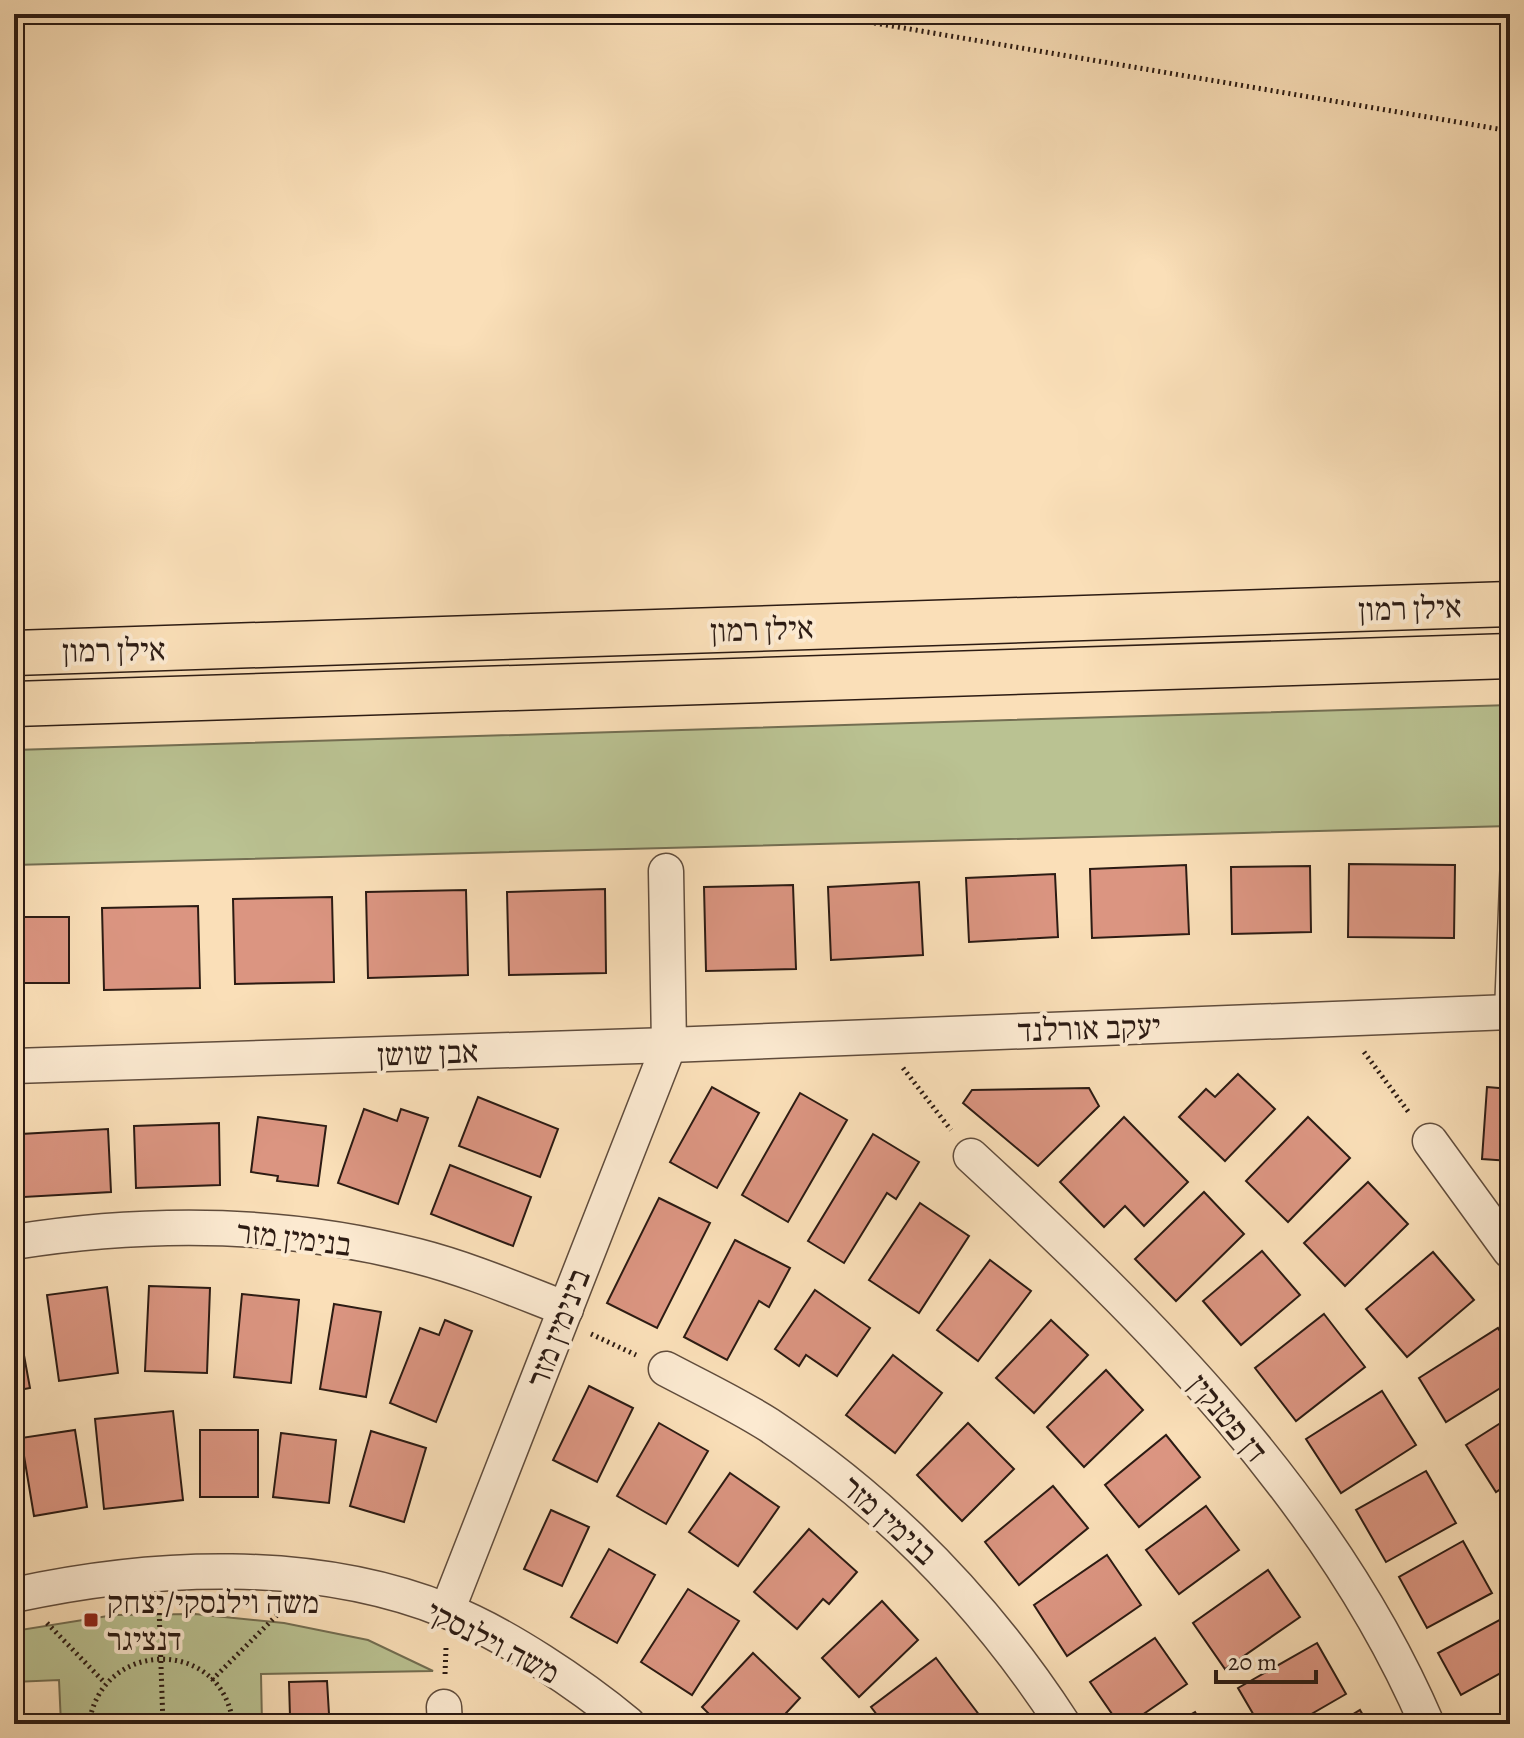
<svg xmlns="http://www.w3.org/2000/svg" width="1524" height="1738" viewBox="0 0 1524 1738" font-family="Alegreya,'Frank Ruhl Libre',serif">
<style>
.green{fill:#bac292;stroke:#736e52;stroke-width:2}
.building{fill:#db9581;stroke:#2c1b13;stroke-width:2}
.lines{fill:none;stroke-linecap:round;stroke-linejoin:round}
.service-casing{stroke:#604c3c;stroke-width:21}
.minor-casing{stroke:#604c3c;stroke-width:37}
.primary-casing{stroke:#2c1b13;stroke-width:47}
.path{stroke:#2c1b13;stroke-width:5;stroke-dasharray:2 4;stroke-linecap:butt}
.service{stroke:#fcead1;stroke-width:18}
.minor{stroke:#fcead1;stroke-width:34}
.primary{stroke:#fadfb8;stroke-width:44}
.poi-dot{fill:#8f2418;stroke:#fcead1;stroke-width:3}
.labels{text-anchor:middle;stroke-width:8;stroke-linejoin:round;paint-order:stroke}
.street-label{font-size:32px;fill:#2c1b13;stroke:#fcead1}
.poi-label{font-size:32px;fill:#2c1b13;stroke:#fcead1;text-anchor:start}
</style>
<rect width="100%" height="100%" fill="#fadfb8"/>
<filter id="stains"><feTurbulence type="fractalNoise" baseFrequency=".0025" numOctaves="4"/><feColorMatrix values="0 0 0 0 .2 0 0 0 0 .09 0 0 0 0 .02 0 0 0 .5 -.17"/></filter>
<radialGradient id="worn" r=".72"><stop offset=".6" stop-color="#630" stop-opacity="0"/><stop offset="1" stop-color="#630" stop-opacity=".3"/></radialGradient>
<g class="green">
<path d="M1510,705v121l-1496,39v-115z"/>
<path d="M195,1614l89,9 84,17 65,31 -172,3 1,50h-201l-2,-44 -45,2v-51l100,-16z"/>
</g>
<g class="building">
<path d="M1349,864l106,1 -1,73 -106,-1z"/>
<path d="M1186,865l3,69 -97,4 -2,-69z"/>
<path d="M1310,866l1,66 -79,2 -1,-67z"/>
<path d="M1055,874l3,63 -89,5 -3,-64z"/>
<path d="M919,882l4,73 -92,5 -3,-73z"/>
<path d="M793,885l3,84 -90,2 -2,-84z"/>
<path d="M605,889l1,84 -97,2 -2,-83z"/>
<path d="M466,890l2,85 -100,3 -2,-86z"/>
<path d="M332,897l2,85 -99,2 -2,-85z"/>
<path d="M198,906l2,82 -96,2 -2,-82z"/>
<rect x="14" y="917" width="55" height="66"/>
<path d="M1238,1074l37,35 -50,52 -46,-44 27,-28 9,8z"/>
<path d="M712,1087l47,26 -42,75 -47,-26z"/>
<path d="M1487,1087l23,2v72l-28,-2z"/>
<path d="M1089,1088l10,18 -61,60 -75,-63 9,-13z"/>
<path d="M800,1093l47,27 -59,102 -46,-27z"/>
<path d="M478,1097l80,32 -18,48 -81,-31z"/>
<path d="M364,1109l33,12 4,-12 27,9 -30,86 -60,-21z"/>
<path d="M258,1117l68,9 -8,60 -41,-5 1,-5 -27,-4z"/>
<path d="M1124,1117l64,65 -44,44 -19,-20 -21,21 -44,-45z"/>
<path d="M1308,1117l42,41 -62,64 -42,-41z"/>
<path d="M219,1123l1,62 -84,3 -2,-62z"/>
<path d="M108,1129l3,63 -87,5 -3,-63z"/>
<path d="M873,1134l46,28 -23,37 -9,-6 -43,70 -36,-22z"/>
<path d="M450,1165l81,32 -18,49 -82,-32z"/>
<path d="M1368,1182l40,42 -63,62 -41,-43z"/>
<path d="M1204,1192l40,42 -68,67 -41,-42z"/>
<path d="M659,1198l51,25 -53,105 -50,-25z"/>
<path d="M920,1203l49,33 -50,77 -50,-33z"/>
<path d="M735,1240l55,28 -21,39 -10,-6 -32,59 -43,-23z"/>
<path d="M1262,1251l38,44 -59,50 -38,-44z"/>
<path d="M1433,1252l41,48 -67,57 -41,-48z"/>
<path d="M990,1260l41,31 -53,70 -41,-31z"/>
<path d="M149,1286l61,2 -3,85 -62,-2z"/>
<path d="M107,1287l11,86 -59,8 -12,-86z"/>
<path d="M815,1290l55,38 -33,48 -31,-21 -7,11 -24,-17z"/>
<path d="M242,1294l57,6 -8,83 -57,-6z"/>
<path d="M14,1301l16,87 -16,3z"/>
<path d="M334,1304l47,8 -15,85 -46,-8z"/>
<path d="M1324,1314l41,53 -69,54 -41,-53z"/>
<path d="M445,1320l27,11 -36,91 -46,-19 30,-75 19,7z"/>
<path d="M1051,1320l37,35 -54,58 -38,-35z"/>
<path d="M1498,1328l12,19v35l-64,40 -27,-44z"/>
<path d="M893,1355l49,38 -47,60 -49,-38z"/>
<path d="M1106,1370l37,40 -59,57 -37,-40z"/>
<path d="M589,1386l44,22 -36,74 -44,-22z"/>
<path d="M1382,1391l34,54 -75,48 -35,-54z"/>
<path d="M173,1411l10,89 -79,9 -9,-90z"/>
<path d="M1510,1417v66l-14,9 -30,-47z"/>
<path d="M659,1423l49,28 -42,73 -49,-28z"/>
<path d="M968,1423l46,46 -52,52 -45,-46z"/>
<path d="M75,1430l12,77 -53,9 -13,-78z"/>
<rect x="200" y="1430" width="58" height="67"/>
<path d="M371,1431l55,17 -22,74 -54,-16z"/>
<path d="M281,1433l55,7 -7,63 -56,-6z"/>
<path d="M1166,1435l34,42 -61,50 -34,-42z"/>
<path d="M1426,1471l30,52 -70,39 -30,-52z"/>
<path d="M730,1473l49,34 -41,59 -49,-34z"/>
<path d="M1053,1486l35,42 -69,57 -34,-43z"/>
<path d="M1206,1506l33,44 -60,44 -33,-44z"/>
<path d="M551,1510l38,17 -27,59 -38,-17z"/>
<path d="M809,1529l48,43 -28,32 -6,-5 -26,30 -43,-37z"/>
<path d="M1463,1541l29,52 -65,35 -28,-51z"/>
<path d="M609,1549l46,26 -38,68 -46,-26z"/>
<path d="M1107,1555l34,50 -74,51 -33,-51z"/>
<path d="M1268,1570l32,47 -75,52 -32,-46z"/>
<path d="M688,1589l51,32 -47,74 -51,-33z"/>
<path d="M882,1601l36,39 -59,57 -37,-39z"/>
<path d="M1505,1617l5,10v41l-49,27 -23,-42z"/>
<path d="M1155,1638l32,46 -58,40h-10l-29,-42z"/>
<path d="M1317,1643l29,51 -52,30h-35l-21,-36z"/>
<path d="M753,1653l47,45 -24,26h-57l-17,-17z"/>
<path d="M936,1658l44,58 -11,8h-85l-13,-17z"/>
<path d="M327,1681l2,33 -39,2 -1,-34z"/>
<path d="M1360,1710l8,14h-31z"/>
<path d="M1195,1712l7,12h-28z"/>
</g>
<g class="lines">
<defs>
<path id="service" d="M1504,1012l6,-154"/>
<g id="minor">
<path d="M14,1066l655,-21 841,-33"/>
<path d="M1430,1141l80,110"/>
<path d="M971,1156c178,164 359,342 456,568"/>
<path d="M14,1242c133,-21 272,-20 403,14 51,13 100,34 149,53"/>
<path d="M666,1369c34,18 70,35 103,56 119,79 216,179 294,299"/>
<path d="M14,1595c138,-30 299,-38 433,16 57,22 134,74 181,113"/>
<path d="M447,1611l222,-566 -3,-174"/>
<path d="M444,1707l1,17"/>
</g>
<g id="primary">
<path d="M14,653l1496,-49"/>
<path d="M14,704l1496,-48"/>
</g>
</defs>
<use href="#service" class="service-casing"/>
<use href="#minor" class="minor-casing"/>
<use href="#primary" class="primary-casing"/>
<g class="path">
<path d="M821,14l689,117"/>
<path d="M1364,1052l46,62"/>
<path d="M903,1068l48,62"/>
<path d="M591,1334l45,21"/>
<path d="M159,1607l4,117"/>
<path d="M47,1623l58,60"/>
<path d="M445,1674l1,-26"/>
<path d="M212,1680l73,-73"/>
<path d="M89,1724c12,-86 134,-87 144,0"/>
</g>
<use href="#service" class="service"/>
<use href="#minor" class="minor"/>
<use href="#primary" class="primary"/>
</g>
<rect class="poi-dot" x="83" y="1612" width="16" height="16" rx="4"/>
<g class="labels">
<g class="street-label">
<text transform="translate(1410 608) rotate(-2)" y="11">אילן רמון</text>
<text transform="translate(762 629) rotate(-2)" y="11">אילן רמון</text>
<text transform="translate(114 650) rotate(-1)" y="11">אילן רמון</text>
<text transform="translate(1089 1028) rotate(-2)" y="11">יעקב אורלנד</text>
<text transform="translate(428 1053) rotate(-2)" y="11">אבן שושן</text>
<text transform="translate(294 1238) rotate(7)" y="11">בנימין מזר</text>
<text transform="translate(558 1328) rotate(-69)" y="11">בינימין מזר</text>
<text transform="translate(1228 1418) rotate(50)" y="11">דן פטנקין</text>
<text transform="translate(889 1520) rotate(42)" y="11">בנימין מזר</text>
<text transform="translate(493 1642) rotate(27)" y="11">משה וילנסקי</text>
</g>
<g class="poi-label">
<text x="107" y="1613">משה וילנסקי/יצחק<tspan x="107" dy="37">דנציגר</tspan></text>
</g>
</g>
<rect width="1524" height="1738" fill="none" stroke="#fadfb8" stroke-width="48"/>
<rect x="16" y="16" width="1492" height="1706" fill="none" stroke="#2c1b13" stroke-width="4"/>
<rect x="24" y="24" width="1476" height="1690" fill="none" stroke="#2c1b13" stroke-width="2"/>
<path d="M1216 1670v12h100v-12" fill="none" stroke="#2c1b13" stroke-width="4"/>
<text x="1228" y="1670" font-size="24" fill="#2c1b13" stroke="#fcead1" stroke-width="6" paint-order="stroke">20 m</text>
<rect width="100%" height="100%" filter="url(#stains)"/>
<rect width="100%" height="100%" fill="url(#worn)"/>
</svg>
